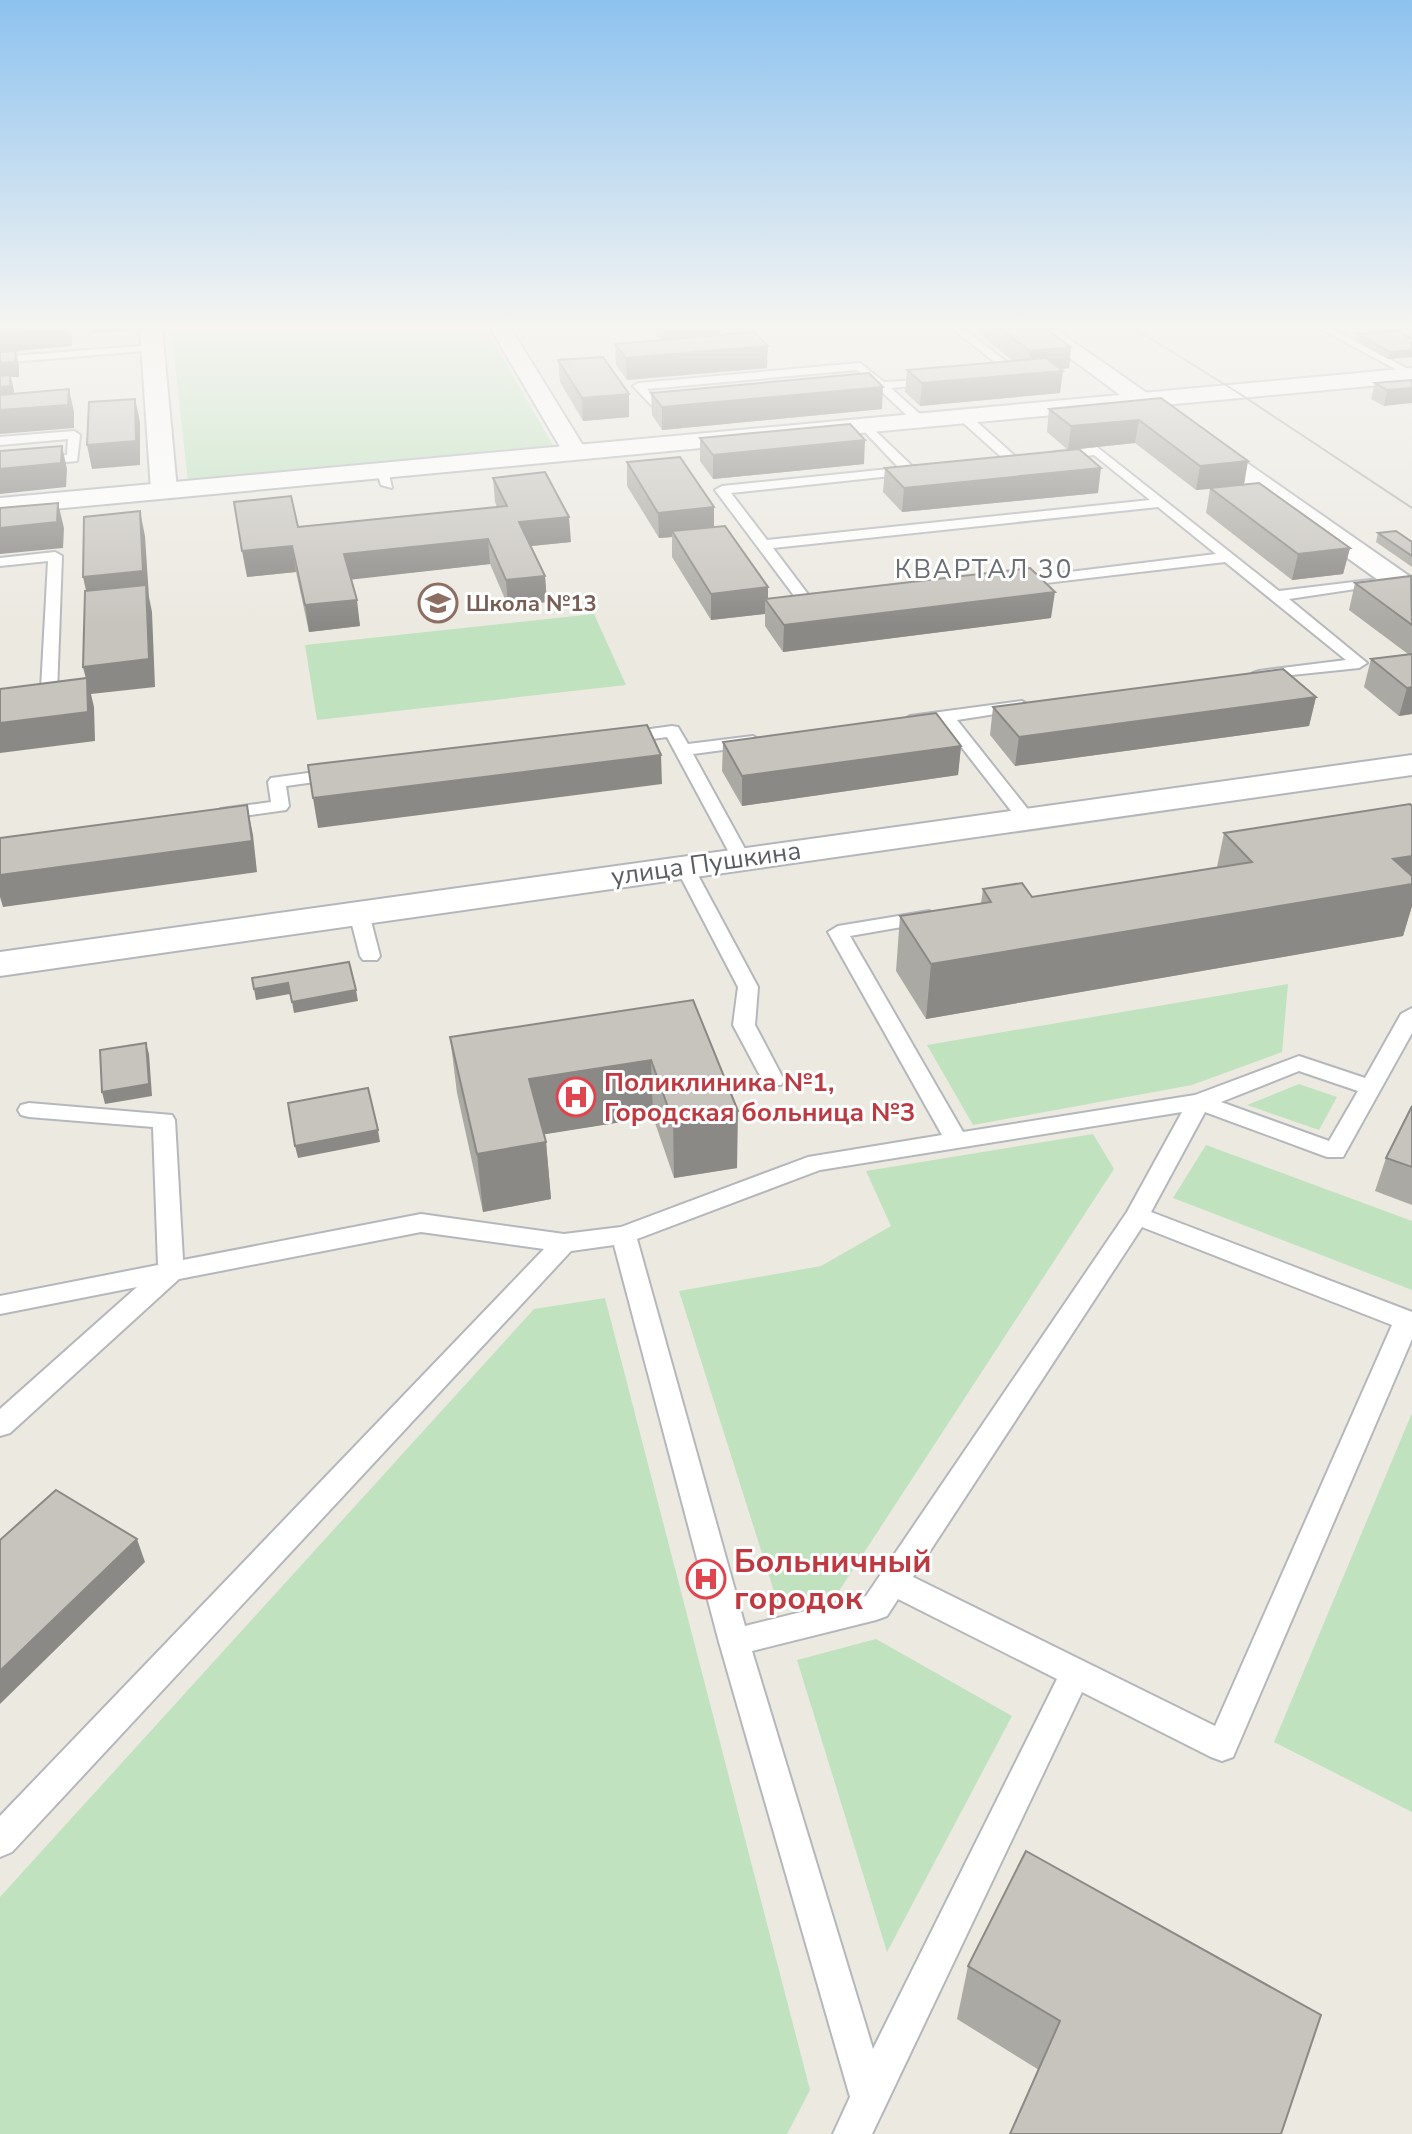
<svg xmlns="http://www.w3.org/2000/svg" width="1412" height="2134" viewBox="0 0 1412 2134" font-family="'Nunito Sans',sans-serif">
<style>
.green{fill:#c0e2bf}
.lines{fill:none;stroke-linecap:round;stroke-linejoin:round}
.lane-casing{stroke:#b4b7bb;stroke-width:4}
.street-casing{stroke:#b4b7bb;stroke-width:4}
.secondary-casing{stroke:#b3b6bb;stroke-width:4}
.lane{fill:#fff;fill-rule:evenodd}
.street{fill:#fff;fill-rule:evenodd}
.secondary{fill:#fff;fill-rule:evenodd}
.tram{stroke:#b0b1b1;stroke-width:2}
.wall{fill:#aba9a3}
.shaded-wall{fill:#8b8985}
.building{fill:#c7c4be;stroke:#8b8985;stroke-width:2}
.labels{text-anchor:middle;stroke-width:6;stroke-linejoin:round;paint-order:stroke}
.far-education-label{font-size:22px;font-weight:bold;fill:#785e54;stroke:#fff;text-anchor:start}
.far-quarter-label{font-size:26px;letter-spacing:2px;fill:#6b6f73;stroke:#fff}
.street-label{font-size:26px;fill:#5a5d61;stroke:#fff}
.health-label{font-size:26px;font-weight:bold;fill:#be3a42;stroke:#fff;text-anchor:start}
.near-health-label{font-size:32px;font-weight:bold;fill:#be3a42;stroke:#fff;text-anchor:start}
</style>
<rect width="100%" height="100%" fill="#ece9e1"/>
<g class="green">
<path d="M171,329h315l68,118 -366,35z"/>
<path d="M594,614l32,71 -309,35 -12,-75z"/>
<path d="M1288,984l-6,68 -90,33 -219,40 -46,-80z"/>
<path d="M1299,1084l38,13 -18,33 -72,-25z"/>
<path d="M1093,1134l21,35 -275,422 -61,13 -99,-313 142,-25 70,-40 -25,-55z"/>
<path d="M1206,1145l206,76v69l-239,-92z"/>
<path d="M605,1298l205,792 -23,44h-787v-237l534,-588z"/>
<path d="M1412,1413v399l-138,-70z"/>
<path d="M876,1639l136,77 -125,236 -90,-292z"/>
</g>
<g class="lines">
<defs>
<g id="lane">
<path d="M953,329h11l57,44 -10,2z"/>
<path d="M1321,329h12l79,42v7z"/>
<path d="M152,345l4,1v4l-156,13v-6z"/>
<path d="M860,363l24,19 53,-3v4l-4,1 -42,4 33,30v6h-8l-37,-35 -31,1v-4l24,-3 -15,-13 -210,19 12,13 19,-2 6,4 -28,6 -23,-24 6,-3z"/>
<path d="M959,413h8l49,44v6h-8l-49,-44z"/>
<path d="M866,422l46,44 7,1v6l-188,20 36,47 383,-40 -56,-45 -39,5 -6,-4 6,-4 42,-5 182,144 108,-13v6l-5,1 -93,14 78,64 -8,5 -106,11v-6l6,-2 87,-11 -121,-98 -213,25 -7,-4 7,-4 204,-25 -58,-47 -385,41 40,53h10l7,4 -7,4h-19l-89,-119 7,-4 177,-18 -37,-39 -2,-3z"/>
<path d="M74,431l6,4 -3,26 -77,7v-8l67,-5 1,-16 -68,6v-8z"/>
<path d="M382,465l6,4 4,19 -11,-3 -5,-16z"/>
<path d="M55,552l7,4 -5,137 -8,5 -49,6v-10l41,-5 7,-128 -48,5v-8z"/>
<path d="M1022,701l8,5 -2,3 -71,11 77,97 -9,5 -6,-1 -77,-99 -32,4 -8,-5 8,-5z"/>
<path d="M672,726l6,1 10,17 65,-8 8,5 -8,5 -60,8 57,104 -2,4 -7,2 -9,-6 -65,-121 -45,6 -8,-5 8,-5z"/>
<path d="M338,769l9,5 -3,4 -58,8 3,20 -3,4 -65,9 -9,-5 9,-5 50,-7 -3,-20 3,-4z"/>
<path d="M684,860l9,6 65,121 -3,38 29,55 -3,5h-16l-32,-60 5,-38 -63,-121z"/>
<path d="M359,907l10,6 11,43 -3,4h-14l-3,-4 -11,-43z"/>
<path d="M929,911l10,6 -3,4 -86,15 113,196 232,-37 104,-39 66,22 36,-64 11,-6v25l-69,124h-16l-122,-45 -54,100 261,100v27l-179,418 -11,4 -11,-4 -129,-65 -210,442h-39l17,-37 -131,-455 -105,-397 -43,6 -559,601 -12,5v-41l544,-567 -123,-17 -242,47 -169,154 -10,3v-27l137,-122 -137,27v-18l158,-31 -5,-138 -124,-10 -8,-2 -3,-5 3,-5 8,-2 143,12 3,5 8,140 238,-46 143,20 57,-7 187,-70 134,-22 -114,-203 10,-6zM1299,1071l59,20 -29,50 -108,-39zM1182,1112l-55,100 -261,384 -121,30 -108,-387 183,-69zM1142,1227l250,98 -177,401 -302,-149zM898,1599l159,80 -184,370 -121,-398 124,-31 11,-4z"/>
</g>
<g id="street">
<path d="M140,329h22l15,161 -4,6h-18l-4,-6z"/>
<path d="M491,329h20l76,123 -3,5h-18z"/>
<path d="M1412,368v14l-270,25 -8,-2 -4,-5 4,-5 8,-2z"/>
</g>
<g id="secondary">
<path d="M1031,329h24l357,249v22l-10,-3 -265,-190 -1137,107v-16l1120,-103z"/>
<path d="M1412,755v20l-1412,201v-24z"/>
</g>
</defs>
<use href="#lane" class="lane-casing"/>
<use href="#street" class="street-casing"/>
<use href="#secondary" class="secondary-casing"/>
<use href="#lane" class="lane"/>
<use href="#street" class="street"/>
<use href="#secondary" class="secondary"/>
<path class="tram" d="M1135,329l102,63 175,116"/>
</g>
<g class="wall">
<path d="M652,329h68v6l47,33 -140,12 -11,-15 -1,-21 46,-4z"/>
<path d="M982,329h64l25,18 -2,21 -8,1 -1,24 -140,13 -15,-14 2,-22 106,-9 -31,-25z"/>
<path d="M1358,334l54,5v18l-24,2 -32,-17z"/>
<path d="M558,360l71,34v23l-46,4 -23,-39z"/>
<path d="M1412,380l-28,26 -13,-7 4,-16z"/>
<path d="M651,393l231,16 -220,21 -10,-15z"/>
<path d="M1161,398l83,86 106,64 -7,26 -51,6 -86,-67 4,-24 -14,1 -61,-47 -67,7 -21,-18 2,-23z"/>
<path d="M700,438l164,26 -151,15 -13,-18z"/>
<path d="M627,462l87,45v20l54,72 283,19 -268,34 -18,-26v-12l-54,6 -39,-63v-20l-13,1 -32,-52z"/>
<path d="M885,468l213,25 -196,19 -19,-20z"/>
<path d="M493,478l78,64 -40,4 14,30 2,26 -39,4 -18,-42 -139,15 9,47 -51,6 -13,-60 -49,5 51,-50 199,-20 -2,-5z"/>
<path d="M1378,533l34,9v25l-36,-25z"/>
<path d="M1412,576v138l-13,2 -35,-29 7,-28 37,-5 -59,-44 6,-27z"/>
<path d="M1316,697l-7,29 -294,40 -25,-31 3,-28z"/>
<path d="M723,742l238,4 -3,29 -216,31 -20,-35z"/>
<path d="M1412,806v100l-9,30 -477,83 -30,-48 4,-55 81,-13 2,-14 49,8 185,-30 7,-34z"/>
<path d="M693,1000l44,168 -63,10 -21,-61 -109,17 2,8 5,57 -68,13 -26,-119 -7,-56z"/>
<path d="M1412,1106v99l-37,-14 11,-33z"/>
<path d="M968,1966l353,49 -282,55 -82,-51z"/>
</g>
<g class="shaded-wall">
<path d="M24,329h47l1,5v12l-56,5 3,14v12h-8l3,14 -1,11 -13,1v-73z"/>
<path d="M91,329h46v1l-45,3z"/>
<path d="M663,329h57v9l-56,5z"/>
<path d="M1369,329h38l-39,3z"/>
<path d="M768,346l-1,22 -140,12 -1,-22z"/>
<path d="M1071,347l-2,21 -41,4 2,-21z"/>
<path d="M1412,350v7l-24,2 2,-7z"/>
<path d="M1063,371l-3,22 -140,13 2,-23z"/>
<path d="M883,387l-1,22 -220,21v-23z"/>
<path d="M1412,388v15l-28,3 3,-16z"/>
<path d="M69,389l5,23v16l-74,6v-24z"/>
<path d="M629,394v23l-46,4 -1,-23z"/>
<path d="M135,399l5,23v43l-48,4 -5,-24z"/>
<path d="M1139,420l-4,23 -67,7 3,-24z"/>
<path d="M865,440l-1,24 -151,15v-24z"/>
<path d="M62,446l5,23 -1,18 -66,7v-25z"/>
<path d="M1248,461l-4,24 -48,5 4,-24z"/>
<path d="M1101,468l-3,25 -196,19 2,-24z"/>
<path d="M58,503l6,25 -1,20 -63,6v-26z"/>
<path d="M714,507v25l-42,-1v6l-13,1 -1,-25z"/>
<path d="M140,511l5,25 4,61 3,15 3,75 -64,7 3,13 1,34 -95,12v-30l87,-40 -4,-16 6,-63 -6,-27z"/>
<path d="M569,517l2,25 -50,5 -2,-25z"/>
<path d="M488,539l2,25 -142,16 -4,-26z"/>
<path d="M292,546l4,26 -49,5 -5,-26z"/>
<path d="M1350,548l-7,26 -51,6 6,-26z"/>
<path d="M545,576l2,26 -39,4 -2,-26z"/>
<path d="M768,587v16l-3,-4v15l-54,6v-26z"/>
<path d="M1055,592l-4,26 -268,34 1,-27z"/>
<path d="M357,600l3,26 -51,6 -4,-27z"/>
<path d="M1412,687v27l-13,2 8,-28z"/>
<path d="M1316,697l-7,29 -294,40 4,-29z"/>
<path d="M961,746l-3,29 -216,31v-30z"/>
<path d="M661,755l1,29 -344,44 -5,-30z"/>
<path d="M247,805l6,30 4,37 -254,35 -3,-10v-22z"/>
<path d="M1412,856v50l-9,30 -477,83 5,-55 462,-105z"/>
<path d="M288,983l2,11 -34,6 -2,-11z"/>
<path d="M356,990l2,11 -64,12 -2,-11z"/>
<path d="M146,1043l3,11 3,42 -47,8 -3,-12z"/>
<path d="M651,1060l2,57 -119,19 -5,-57z"/>
<path d="M738,1111l-1,57 -63,10 -1,-57z"/>
<path d="M378,1130l2,12 -82,16 -3,-12z"/>
<path d="M546,1142l5,57 -68,13 -6,-58z"/>
<path d="M137,1539l8,23 -145,142v-33z"/>
</g>
<g class="building">
<path d="M0,329h24l-24,1z"/>
<path d="M1001,329h45l25,18 -41,4z"/>
<path d="M1397,331l15,8v11l-22,2 -32,-18z"/>
<path d="M754,332l14,14 -142,12 -11,-14z"/>
<path d="M16,351l-1,11 -15,1v-11z"/>
<path d="M603,357l26,37 -47,4 -24,-38z"/>
<path d="M1046,358l17,13 -141,12 -15,-13z"/>
<path d="M869,373l14,14 -221,20 -11,-14z"/>
<path d="M10,375v11l-10,1v-11z"/>
<path d="M1412,380v8l-25,2 -12,-7z"/>
<path d="M69,389l-1,16 -68,5v-15z"/>
<path d="M1161,398l87,63 -48,5 -61,-46 -68,6 -22,-17z"/>
<path d="M135,399l1,42 -49,4 2,-43z"/>
<path d="M850,424l15,16 -152,15 -13,-17z"/>
<path d="M62,446l-1,17 -61,6v-18z"/>
<path d="M1079,449l22,19 -197,20 -19,-20z"/>
<path d="M680,457l34,50 -56,6 -31,-51z"/>
<path d="M545,472l24,45 -50,5 26,54 -39,4 -18,-41 -144,15 13,46 -52,5 -13,-59 -50,5 -8,-49 57,-6 7,31 209,-21 -14,-28z"/>
<path d="M1259,483l91,65 -52,6 -88,-66z"/>
<path d="M58,503l-1,19 -57,6v-20z"/>
<path d="M140,511l3,60 -60,6 1,-60z"/>
<path d="M725,526l43,61 -57,7 -39,-63z"/>
<path d="M1396,531l16,11v14l-34,-23z"/>
<path d="M1030,568l25,24 -271,33 -19,-26z"/>
<path d="M1411,576l1,49 -57,-42z"/>
<path d="M146,585l3,74 -66,8 2,-76z"/>
<path d="M1412,654v33l-5,1 -36,-29z"/>
<path d="M1283,669l33,28 -297,40 -26,-30z"/>
<path d="M87,678l1,34 -88,11v-34z"/>
<path d="M936,713l25,33 -219,30 -19,-34z"/>
<path d="M647,725l14,30 -348,43 -5,-33z"/>
<path d="M1410,804l2,2v50l-19,3 19,17v8l-481,80 -31,-48 91,-14 -8,-13 39,-6 10,14 220,-35 -28,-29z"/>
<path d="M247,805l5,36 -252,34v-37z"/>
<path d="M349,962l7,28 -64,12 -4,-19 -34,6 -2,-11z"/>
<path d="M693,1000l45,111 -65,10 -22,-61 -122,19 17,63 -69,12 -27,-117z"/>
<path d="M146,1043l3,41 -47,8 -2,-42z"/>
<path d="M368,1088l10,42 -83,16 -7,-43z"/>
<path d="M1412,1106v61l-26,-9z"/>
<path d="M56,1490l81,49 -137,132v-131z"/>
<path d="M1026,1851l295,164 -40,119h-271l50,-113 -92,-55z"/>
</g>
<linearGradient id="sky" x2="0" y2="1"><stop stop-color="#8dc2ef"/><stop offset="0.52" stop-color="#f6f5f2"/><stop offset="1" stop-color="#f6f5f2" stop-opacity="0"/></linearGradient>
<rect width="1412" height="627" fill="url(#sky)"/>
<defs>
<symbol id="school-ring" viewBox="-11 -11 22 22"><circle r="9.5" fill="#fff" stroke="#8d6e63" stroke-width="1.5"/><path d="M0-5L7-2L0 1L-7-2ZM-4 1L0 2.5L4 1V4Q0 6-4 4Z" fill="#8d6e63"/></symbol>
<symbol id="hospital-ring" viewBox="-11 -11 22 22"><circle r="9.5" fill="#fff" stroke="#e0444e" stroke-width="1.5"/><path d="M-5-5h3v3.5h4V-5h3V5h-3V1.5h-4V5h-3Z" fill="#e0444e"/></symbol>
</defs>
<g fill-rule="evenodd">
<use href="#school-ring" x="416" y="581" width="44" height="44"/>
<use href="#hospital-ring" x="554" y="1075" width="44" height="44"/>
<use href="#hospital-ring" x="684" y="1557" width="44" height="44"/>
</g>
<g class="labels">
<g class="far-education-label">
<text x="466" y="611">Школа №13</text>
</g>
<g class="far-quarter-label">
<text x="984" y="578">КВАРТАЛ 30</text>
</g>
<g class="street-label">
<text transform="translate(706 863) rotate(-8)" y="9">улица Пушкина</text>
</g>
<g class="health-label">
<text x="604" y="1091">Поликлиника №1,<tspan x="604" dy="30">Городская больница №3</tspan></text>
</g>
<g class="near-health-label">
<text x="734" y="1572">Больничный<tspan x="734" dy="37">городок</tspan></text>
</g>
</g>
</svg>
